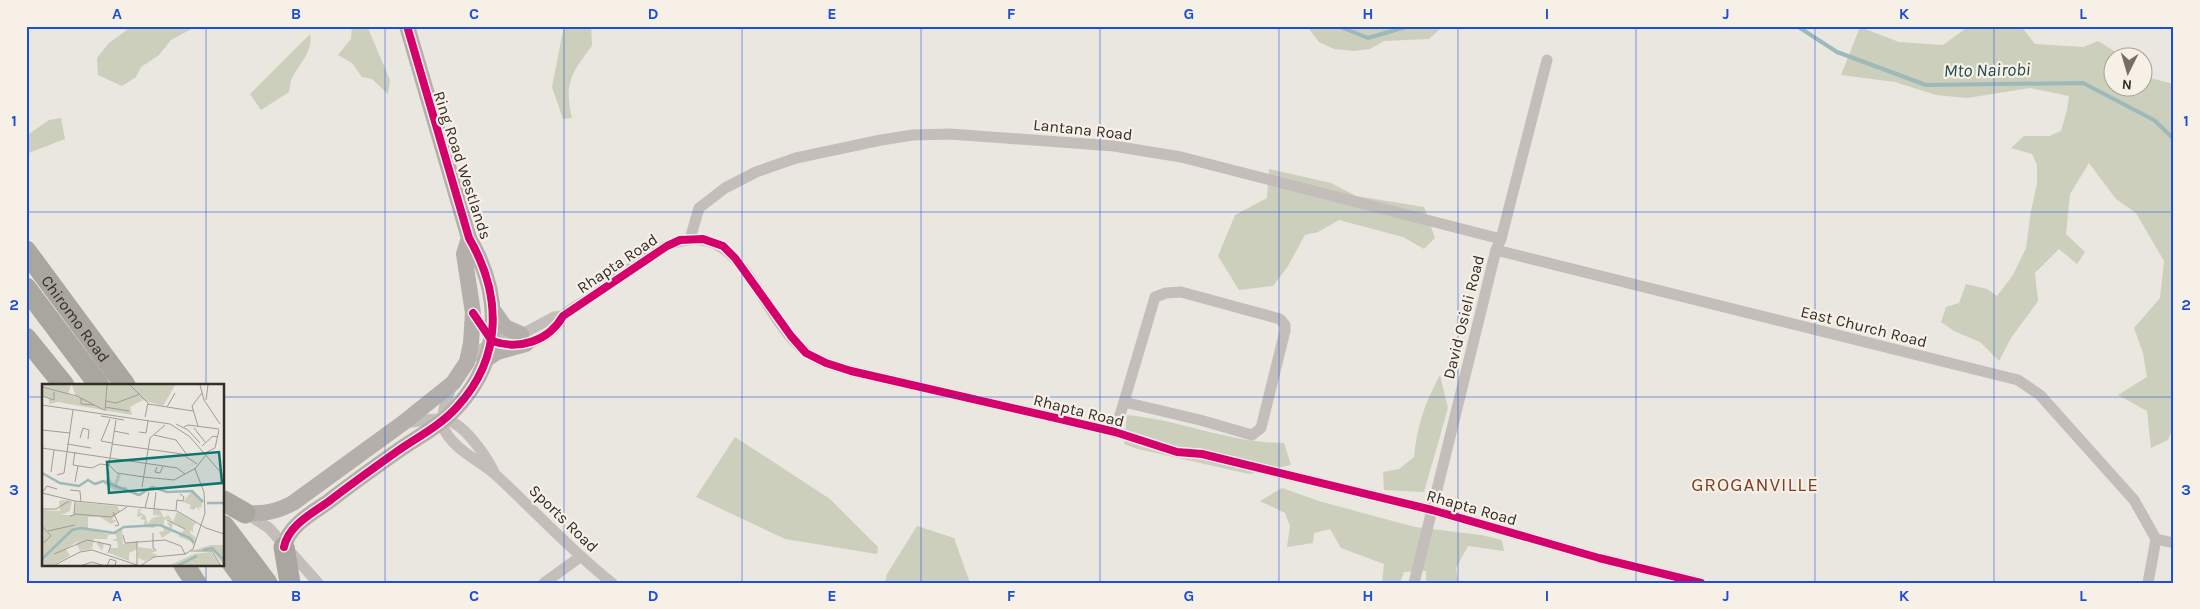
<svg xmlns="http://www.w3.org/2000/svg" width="2200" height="609" viewBox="0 0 2200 609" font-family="Karla,sans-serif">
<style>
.green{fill:#cbcfbb}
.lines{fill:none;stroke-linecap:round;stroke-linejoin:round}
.stream{stroke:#9db9ba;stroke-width:4}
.street{stroke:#c3beb9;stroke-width:11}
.secondary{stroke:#b4afaa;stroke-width:16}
.highway{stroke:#a9a59f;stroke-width:21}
.cycleway-casing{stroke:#f7f0e7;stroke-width:11}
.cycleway{stroke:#d6006c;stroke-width:8}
.grid{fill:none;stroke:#1d4ed8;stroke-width:1;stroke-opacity:0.55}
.labels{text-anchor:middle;stroke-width:4.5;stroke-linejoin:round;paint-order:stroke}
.street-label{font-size:16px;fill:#342c28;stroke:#f7f0e7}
.water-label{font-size:18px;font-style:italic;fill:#214c52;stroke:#f7f0e7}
.quarter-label{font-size:19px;letter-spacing:1px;fill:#7c3f27;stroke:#f7f0e7}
.inset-river{fill:none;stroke:#9db9ba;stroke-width:2.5}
.inset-road{fill:none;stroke:#a19c96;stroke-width:1}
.view{fill:#0f766e;fill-opacity:0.15;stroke:#0f766e;stroke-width:2.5}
.inset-edge{fill:none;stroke:#342c28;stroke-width:2.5}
.neatline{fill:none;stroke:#1d4ed8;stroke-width:2}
.grid-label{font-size:16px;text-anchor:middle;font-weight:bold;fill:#1d4ed8}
</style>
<rect width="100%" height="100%" fill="#eae6e0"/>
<g class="green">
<path d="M127,26h70l-26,14 -12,15 -18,12 -5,10 -14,9 -24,-11 -1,-17 12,-15 18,-13z"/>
<path d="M352,26h15l23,54 -2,14 -16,-15 -10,-2 -10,-14 -14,-8 13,-16z"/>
<path d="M564,26h27l1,20c-21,27 -28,37 -20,72l-9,1 -11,-32z"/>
<path d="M1307,26h136l-14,13 -45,2 -14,8 -16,2 -20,-2 -15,-7z"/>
<path d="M1969,26h52l14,18 48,3 15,-6 26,16 -12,1v30h30l1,-14 3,3 28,7v341l-6,15 -17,8 -4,-37 -29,-16 29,-18 -4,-24 -9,-25 26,-30 4,-37 -28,-48 -20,-14 -27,-36 -19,31 -4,40 19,18 -8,12 -18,-15 -24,24 3,28 -27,37 -12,23 -19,-19 -26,-11 -13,-9 5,-15 13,-4 7,-19 21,5 10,7 16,-21 13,-27 5,-37 6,-27v-19l-5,-11 -21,-6 13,-12h25l12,-5 6,-21 2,-14 -39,-8 -63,10 -31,-3 -41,-13 -54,-7 19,-48 39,15 44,3z"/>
<path d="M310,34c4,17 -12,31 -19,46 -1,4 -1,9 -2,12l-28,18 -11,-16z"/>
<path d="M61,118l4,21 -39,15v-18l23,-16z"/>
<path d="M1269,169l62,14 25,13 68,11 11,31 -11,11 -21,-12 -64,-17 -21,12 -13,3 -17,31 -15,20 -34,4 -21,-34 17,-41 32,-17z"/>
<path d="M1440,375l8,33 -24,84 -40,-2 -1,-18 16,-3 15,-12c3,-32 11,-54 26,-82z"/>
<path d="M1127,415c53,5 103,28 157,28l7,22 -42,9 -111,-25 -14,-5z"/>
<path d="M735,437l95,62 48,48 -1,7 -92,-15 -89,-42z"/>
<path d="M1282,488l40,14 93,25 66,8 21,5 2,11 -36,-5 -12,22 2,15h-32v-12l-22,1 -4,11h-18l2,-19 -43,-16 -11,-19 -16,4 -1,10 -26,4 3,-21 -5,-13 -25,-12z"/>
<path d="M917,526l37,12 16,45h-85l2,-9z"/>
</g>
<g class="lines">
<g class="stream">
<path d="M1338,26l30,12 41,-12"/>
<path d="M1797,26l40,26 89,33 157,-2 71,37 20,19"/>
</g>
<g class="street">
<path d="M690,239l9,-31 26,-20 31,-16 40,-14 85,-18 32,-5 37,-1 164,12 67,11 320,82"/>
<path d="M1496,250l522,130 22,15 94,105 22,39 -8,44"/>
<path d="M521,345c14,-2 30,-11 38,-22 1,-2 3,-6 4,-7 8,-8 19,-13 28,-19 21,-15 41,-31 62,-44 88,-52 100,58 153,99 12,10 30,14 45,19l209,48 55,13 62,20 25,2 230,56 167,48 102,25"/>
<path d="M467,362l25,-21 32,-8 30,-16 9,-1"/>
<path d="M453,383c-5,14 -15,34 -8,48 11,20 37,31 52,45 39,36 73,74 115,107"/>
<path d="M403,423c13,-1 28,-5 40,-4 20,2 43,37 51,53"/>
<path d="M1115,432l40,-135 11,-4 15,-1 99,27 5,6v6l-24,97 -9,7 -52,-15 -76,-18"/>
<path d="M247,514l22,14 49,55"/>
<path d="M2156,539l18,4"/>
<path d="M544,583l36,-26"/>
<path d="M1414,583l82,-333 5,-11 46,-179"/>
</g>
<g class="secondary">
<path d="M493,310l12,17 16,7"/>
<path d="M485,360l12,-8 29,-8"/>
<path d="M245,513c19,1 31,-1 48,-10l110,-80 50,-40 14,-21 4,-19 2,-30 -9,-59 5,-16"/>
<path d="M284,547c4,-21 28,-34 44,-45 23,-18 47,-35 71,-52 19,-13 42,-25 58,-43 46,-50 45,-112 12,-169l-62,-212"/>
</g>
<g class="highway">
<path id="s1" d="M26,251l99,134"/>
<path d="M26,288l73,97"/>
<path d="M26,338l38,47"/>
<path d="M224,501l21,12"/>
<path d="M224,526l43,57"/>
<path d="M284,547l6,36"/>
<path d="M224,552l23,31"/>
<path d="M184,565l12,18"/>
</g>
<defs>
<g id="cycleway">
<path d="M473,313l19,28c27,9 56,1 71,-25l104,-70 13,-6 23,-1 20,7 12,12 56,78 15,17 20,10 25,8 209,48 55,13 62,20 25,2 230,56 167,48 102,25"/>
<path d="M284,547c4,-21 28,-34 44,-45 23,-18 47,-35 71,-52 19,-13 42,-25 58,-43 46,-50 45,-112 12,-169l-62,-212"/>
</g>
</defs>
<use href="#cycleway" class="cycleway-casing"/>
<use href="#cycleway" class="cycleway"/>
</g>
<path class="grid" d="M206,26v359M385,26v557M564,26v557M742,26v557M921,26v557M1100,26v557M1279,26v557M1458,26v557M1636,26v557M1815,26v557M1994,26v557M26,212h2148M26,397h18M224,397h1950M206,565v18"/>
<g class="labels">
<g class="street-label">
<text transform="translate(1083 129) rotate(6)" y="6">Lantana Road</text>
<text transform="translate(463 165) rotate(72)" y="6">Ring Road Westlands</text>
<text transform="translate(617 263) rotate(-34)" y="6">Rhapta Road</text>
<text transform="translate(1463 317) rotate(-76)" y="6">David Osieli Road</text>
<text dy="6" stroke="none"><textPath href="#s1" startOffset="84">Chiromo Road</textPath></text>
<text transform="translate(1864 326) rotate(14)" y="6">East Church Road</text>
<text transform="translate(1079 410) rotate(14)" y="6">Rhapta Road</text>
<text transform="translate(1472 507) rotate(16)" y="6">Rhapta Road</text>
<text transform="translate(564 518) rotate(44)" y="6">Sports Road</text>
</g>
<g class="water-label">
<text transform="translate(1987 70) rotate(-1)" y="6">Mto Nairobi</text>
</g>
<g class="quarter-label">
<text x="1755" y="491">GROGANVILLE</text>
</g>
</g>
<g transform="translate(42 384)">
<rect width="182" height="182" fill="#eae6e0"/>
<path d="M0,1h29l-3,9 8,3 -4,-12h103l-12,21 -20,-6 -13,7 2,8 -74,-13 -9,2v-5l-7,-3zM68,86v9l4,5 4,-11 3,2 -5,12h11v3h-13l-10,-6zM150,107l11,9 -2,8 -3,-1 2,4 -4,-4 -2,3 -5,-2 2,-3 -8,-3zM21,116l9,1 -2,10 -9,4h12l3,-13 41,4 3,5 -8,8 5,2 -6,3 -11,-7h-12v11l19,6 15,-5 1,15 14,-3v8l-8,4v8l-20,-8 1,-7 -6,-2 -2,7 -5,-7 1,-3 13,5 -1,2h8l-1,-7h-5l5,-3 -2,-4 -7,1 -1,4h-13l-2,10 -12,2 -4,-8 8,-3 -8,2 -10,7 4,7 -19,10h-9v-56l18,1 -1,-10zM96,125h4l-3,3 6,3 3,9 4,-6 10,-2 -9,-1v-6l7,1 4,8 4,-3 5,7 4,-10 19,11 -3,3v7l-2,-3 -1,3 6,5 -3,8 -1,-4 -14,-6 7,-7 -12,-7 -2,10 -9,6 -3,-6 5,-1 -1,-4h7l-3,-4 5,-1 -4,-3 -4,1v5l-6,-2 -4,5 -11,-1 2,-7 -5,-1 3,-4 -6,2zM169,161h13v21l-11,-15 -18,-1zM96,163l14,2 5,2 -6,2 7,2 -13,6 -7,-3zM169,168l10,14h-53l26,-12z" fill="#cbcfbb"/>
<path class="inset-river" d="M0,89l18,10 19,3 9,-6 7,4 8,-3 36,14 13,-8 15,5 25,-1 11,11M165,119h17M161,166l9,-2 12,12M0,175l30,-29 9,-2 33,5 10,-6 36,-2 30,13 4,5M135,182l20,-10"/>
<path class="inset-road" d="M88,1l18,18 -3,14M158,1l4,15 16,24M0,3l35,9 27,14M0,12l12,4v-8M39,14v6l13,1M164,16l2,-15M64,17l10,2 24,-9M106,20l45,7M0,21l128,19 19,12 35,40M63,23l24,4M125,23l8,-14M63,27l2,-26M59,32l23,4M68,35l-9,22 11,2M74,36l-7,45 8,8 27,4M134,40l12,6 12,13M156,42l-6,-20 10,-13M142,43l4,-2 31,4M152,44l11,14M0,46l28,3M72,47l15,3M97,48l7,1 2,-12M112,51l22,5 11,15M38,54l3,-10 6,2 -1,9M25,60l24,4M70,60l70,10 15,10M160,62l11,-10 5,1M0,64l135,20 8,6M33,68l-2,13 19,3 8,-4 9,1M165,68l8,-4 4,-18M115,83l-2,5 5,1 3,-7M9,88l3,-22M15,91l7,-2 9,-63M102,93l30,3 22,-12M33,98l3,-16M100,103l8,-49 15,-13M28,106l10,1 1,11M0,109l33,8 102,10 29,17M0,109l5,-7 10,3M103,124l4,-16M0,125h14l13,-8M112,125l2,-17M134,126l1,-10 6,1 1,-4 -4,-3M71,128l6,13 -4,1M32,130l37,3 16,-10M28,132l4,-1 1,-14M125,136l18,9M0,142l9,10 -9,8M164,144l18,6M6,147l27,-6M111,149v15l3,2M81,151l2,8 40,-3 16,6 4,8M149,167h21l9,15M12,170l33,-14 24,5 -3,8M143,170l8,-5 12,-36 -1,-21 -9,-23 10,-13M95,181v-24M11,182l27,-14 12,-2 45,15M38,182l12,-4 13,4M65,182l3,-7 6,2 -1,5M98,182l14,-9 32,-3"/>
<path class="view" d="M177,68l3,31 -113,10 -2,-31z"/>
<rect width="182" height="182" class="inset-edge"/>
</g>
<rect width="2200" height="609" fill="none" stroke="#f7f0e7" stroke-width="55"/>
<g transform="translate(2128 72) rotate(185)"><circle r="24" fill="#f7f0e7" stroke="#a9a29b"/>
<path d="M0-4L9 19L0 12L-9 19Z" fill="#746d68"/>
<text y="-8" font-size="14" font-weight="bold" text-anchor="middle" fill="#342c28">N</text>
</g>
<rect x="28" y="28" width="2144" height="554" class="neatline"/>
<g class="grid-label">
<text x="117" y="19">A</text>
<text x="296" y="19">B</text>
<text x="474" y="19">C</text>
<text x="653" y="19">D</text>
<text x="832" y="19">E</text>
<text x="1011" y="19">F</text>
<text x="1189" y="19">G</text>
<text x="1368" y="19">H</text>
<text x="1547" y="19">I</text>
<text x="1726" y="19">J</text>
<text x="1904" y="19">K</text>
<text x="2083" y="19">L</text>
<text x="14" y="126">1</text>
<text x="2186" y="126">1</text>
<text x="14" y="310">2</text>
<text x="2186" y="310">2</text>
<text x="14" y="495">3</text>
<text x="2186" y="495">3</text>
<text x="117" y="601">A</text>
<text x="296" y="601">B</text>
<text x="474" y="601">C</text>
<text x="653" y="601">D</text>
<text x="832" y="601">E</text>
<text x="1011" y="601">F</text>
<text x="1189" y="601">G</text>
<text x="1368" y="601">H</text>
<text x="1547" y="601">I</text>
<text x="1726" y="601">J</text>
<text x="1904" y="601">K</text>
<text x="2083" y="601">L</text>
</g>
</svg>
